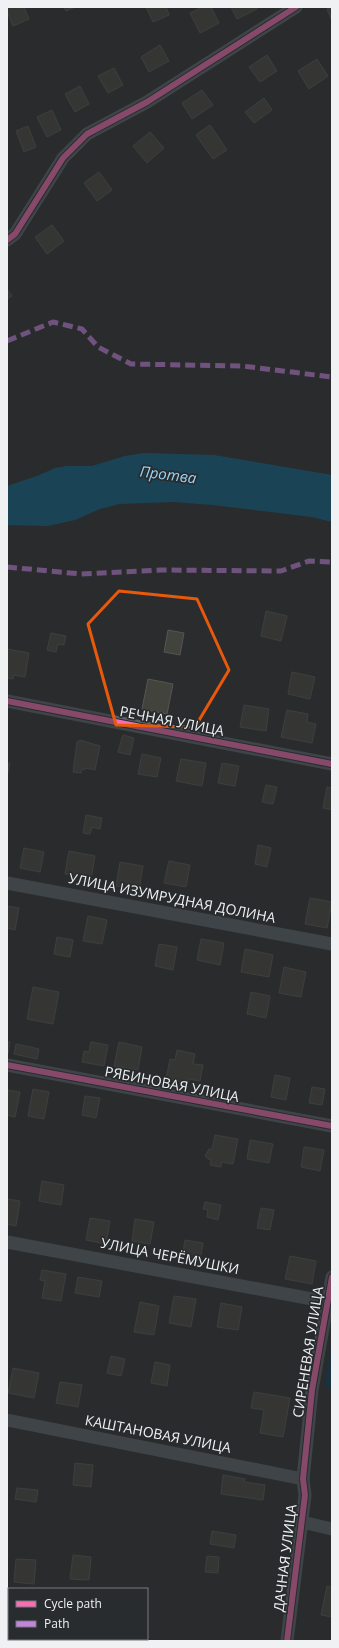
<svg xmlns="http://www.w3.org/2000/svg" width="339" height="1648" viewBox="0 0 339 1648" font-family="'Open Sans',sans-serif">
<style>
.green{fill:#063b51}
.water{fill:#076286}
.building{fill:#43433d;stroke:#545554}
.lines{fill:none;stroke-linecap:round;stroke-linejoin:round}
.minor{stroke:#586267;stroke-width:13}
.quiet{stroke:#c483df;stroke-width:5;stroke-dasharray:10 5;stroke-linecap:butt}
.cycleway-casing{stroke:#292c2e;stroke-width:8}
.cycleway{stroke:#f96db3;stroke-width:6}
.marked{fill:none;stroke:#e8590c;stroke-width:3;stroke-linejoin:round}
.labels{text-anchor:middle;stroke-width:3.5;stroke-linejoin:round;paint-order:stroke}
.street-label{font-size:14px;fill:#eff1f3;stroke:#292c2e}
.water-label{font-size:15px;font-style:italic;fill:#97d3f6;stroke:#292c2e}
</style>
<rect width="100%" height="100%" fill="#2a2c2d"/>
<path class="green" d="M332,1344v44l-8,-1z"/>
<path class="water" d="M144,453l70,2 118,20v47l-20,-5 -99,-12 -40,-3 -54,2 -19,5 -25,11 -27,6 -41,-1v-39l30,-10 18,-8 12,-2h25l33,-10z"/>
<g class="building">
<path d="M7,7h17l5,12 -16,7 -6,-14z"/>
<path d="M64,7h11l-9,4z"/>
<path d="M146,7h20l3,8 -16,7z"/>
<path d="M203,7h8l8,16 -19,10 -10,-20z"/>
<path d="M231,7h25l1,2 -20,10z"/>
<path d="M332,7v14l-5,-12z"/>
<path d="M160,45l9,16 -20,11 -8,-15z"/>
<path d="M267,55l10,16 -17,11 -11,-15z"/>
<path d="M317,59l11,17 -19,13 -11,-18z"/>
<path d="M114,68l9,17 -15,8 -10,-17z"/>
<path d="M80,86l9,18 -14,8 -10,-18z"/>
<path d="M202,90l11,15 -21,14 -10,-16z"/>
<path d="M264,98l8,12 -18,13 -9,-11z"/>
<path d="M52,110l9,20 -14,7 -10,-20z"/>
<path d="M210,125l17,25 -14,9 -17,-24z"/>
<path d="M28,126l8,21 -12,5 -8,-21z"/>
<path d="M150,132l14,16 -17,15 -14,-17z"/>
<path d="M99,172l13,18 -15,11 -13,-18z"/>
<path d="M52,225l12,16 -17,13 -12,-17z"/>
<path d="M7,289l5,7 -5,3z"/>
<path d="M266,611l21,5 -6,25 -20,-5z"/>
<path d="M168,630l16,3 -4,22 -16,-3z"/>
<path d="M51,633l15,3 -2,9 -6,-1 -2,8 -9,-2z"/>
<path d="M7,649l22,4 -4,24 -11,-2 -1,4 -6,-1z"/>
<path d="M292,672l23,5 -5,22 -22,-5z"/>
<path d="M148,679l25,5 -6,30 -25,-5z"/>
<path d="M244,705l25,4 -3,22 -26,-4z"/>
<path d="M287,710l21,4 -1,8 9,2 -4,19 -31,-6z"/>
<path d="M123,735l11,3 -4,17 -12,-3z"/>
<path d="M80,740l20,6 -5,24 -10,-2v2l-3,-1 -1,4 -8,-1 4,-30z"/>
<path d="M142,754l19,4 -4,19 -19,-3z"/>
<path d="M181,759l25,4 -4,23 -26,-5z"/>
<path d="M7,763h3l-3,14z"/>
<path d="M222,763l17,3 -4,20 -17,-3z"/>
<path d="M266,785l11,2 -4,17 -11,-2z"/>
<path d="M327,787l5,1v22l-9,-2z"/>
<path d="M86,815l16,3 -2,11 -8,-2 -2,7 -7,-1z"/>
<path d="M258,845l13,3 -4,19 -12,-3z"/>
<path d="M24,848l20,4 -4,20 -20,-4z"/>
<path d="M69,851l26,5 -4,23 -26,-5z"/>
<path d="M169,861l21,4 -4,22 -22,-4z"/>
<path d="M120,862l23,4 -4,24 -23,-4z"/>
<path d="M310,898l22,4 -5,26 -22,-4z"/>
<path d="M7,906l12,2 -4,22 -8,-2z"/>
<path d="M88,916l19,4 -5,24 -19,-3z"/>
<path d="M57,937l16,3 -3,17 -16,-3z"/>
<path d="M201,939l23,4 -4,22 -23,-5z"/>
<path d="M159,944l18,3 -4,23 -18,-4z"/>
<path d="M245,949l28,6 -4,22 -28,-5z"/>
<path d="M284,967l22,5 -5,25 -22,-4z"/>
<path d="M33,987l26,5 -6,32 -26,-5z"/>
<path d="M251,992l19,4 -4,22 -19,-4z"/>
<path d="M7,1041l3,1 -2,12h-1z"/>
<path d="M91,1042l17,3 -4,21 -22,-4 2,-11 5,1z"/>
<path d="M119,1042l23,5 -4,23 -24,-4z"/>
<path d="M16,1044l23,5 -2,10 -23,-5z"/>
<path d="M177,1050l18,4 -2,10 10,1 -3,16 -11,-2 -1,4 -22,-4 4,-20 5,1z"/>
<path d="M275,1075l15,3 -4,22 -15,-3z"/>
<path d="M312,1087l13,2 -3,16 -13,-2z"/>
<path d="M33,1089l16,3 -5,27 -16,-3z"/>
<path d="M8,1090l12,2 -5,25 -8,-2z"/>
<path d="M85,1096l15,2 -4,20 -14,-3z"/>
<path d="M215,1135l23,4 -5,25 -11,-2 -1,5 -11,-2 1,-5 -3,-1 -3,-3 4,-7h3z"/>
<path d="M250,1140l23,4 -4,19 -22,-4z"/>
<path d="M304,1147l20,3 -4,21 -19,-4z"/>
<path d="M42,1181l22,4 -3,20 -22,-4z"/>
<path d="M7,1199l13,2 -4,25 -9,-2z"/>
<path d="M205,1202l16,3 -3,15 -11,-3 1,-7 -5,-1z"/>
<path d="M261,1208l13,2 -4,20 -13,-2z"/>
<path d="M90,1218l20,3 -4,23 -20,-4z"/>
<path d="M135,1219l19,3 -4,22 -18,-3z"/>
<path d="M185,1240l18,3 -3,18 -18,-3z"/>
<path d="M290,1256l26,5 -4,23 -27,-5z"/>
<path d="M42,1270l24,4 -5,27 -19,-3 3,-17 -5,-1z"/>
<path d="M78,1277l24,4 -3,16 -24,-4z"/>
<path d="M174,1296l22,3 -5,28 -22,-4z"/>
<path d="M140,1302l19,4 -5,29 -20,-3z"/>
<path d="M221,1303l21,4 -4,23 -21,-3z"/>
<path d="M111,1356l14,3 -4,17 -14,-3z"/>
<path d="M155,1362l15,3 -3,21 -16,-3z"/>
<path d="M13,1368l26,5 -5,25 -26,-5z"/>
<path d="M60,1382l22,3 -4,22 -22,-4z"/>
<path d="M254,1392l36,6 -7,39 -23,-4 4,-23 -13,-2z"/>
<path d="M75,1463l18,2 -2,22 -18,-2z"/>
<path d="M223,1475l22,4 -1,3 21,3 -2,15 -42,-6z"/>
<path d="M17,1488l21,2 -2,12 -21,-3z"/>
<path d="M212,1531l24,4 -2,13 -24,-4z"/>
<path d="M73,1555l18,2 -2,23 -19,-1z"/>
<path d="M207,1556l12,1 -1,16 -13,-1z"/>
<path d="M16,1559l20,1 -2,24 -20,-2z"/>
<path d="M327,1586l5,1v30l-11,-2z"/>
<rect x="62" y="1639" width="25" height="2"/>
</g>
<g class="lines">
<g class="minor">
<path d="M7,240l8,-6 48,-76 24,-24 60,-32 149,-95"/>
<path d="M7,701l325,63"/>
<path d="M7,883l325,61"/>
<path d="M7,1065l325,61"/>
<path d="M7,1242l321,60"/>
<path d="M7,1420l296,59"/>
<path d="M302,1522l30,7"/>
<path d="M287,1641l18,-146 -2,-16 9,-89 20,-113"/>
</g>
<g class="quiet">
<path d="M7,341l46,-19 29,7 16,18 33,17 111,2 90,11"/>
<path d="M7,567l74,7 80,-4 120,1 28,-10 23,1"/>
</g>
<defs>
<g id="cycleway">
<path d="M7,240l8,-6 48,-76 24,-24 60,-32 149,-95"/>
<path d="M7,701l325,63"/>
<path d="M7,1065l325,61"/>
<path d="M287,1641l18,-146 -2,-16 9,-89 20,-113"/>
</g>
</defs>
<use href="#cycleway" class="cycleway-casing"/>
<use href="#cycleway" class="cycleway"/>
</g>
<path d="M0 0H339V1648H0ZM119,591l78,8 32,71 -34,57 -79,-2 -28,-101z" fill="#2a2c2d" fill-opacity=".55" fill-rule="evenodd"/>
<path class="marked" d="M119,591l78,8 32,71 -34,57 -79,-2 -28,-101z"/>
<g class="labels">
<g class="street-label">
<text transform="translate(172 721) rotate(11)" y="5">РЕЧНАЯ УЛИЦА</text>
<text transform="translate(172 898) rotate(11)" y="5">УЛИЦА ИЗУМРУДНАЯ ДОЛИНА</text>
<text transform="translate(172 1084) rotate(11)" y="5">РЯБИНОВАЯ УЛИЦА</text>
<text transform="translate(170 1256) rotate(11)" y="5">УЛИЦА ЧЕРЁМУШКИ</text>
<text transform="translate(308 1352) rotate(-81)" y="5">СИРЕНЕВАЯ УЛИЦА</text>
<text transform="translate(158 1434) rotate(11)" y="5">КАШТАНОВАЯ УЛИЦА</text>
<text transform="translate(285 1558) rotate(-83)" y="5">ДАЧНАЯ УЛИЦА</text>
</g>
<g class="water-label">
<text transform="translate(168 475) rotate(7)" y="5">Протва</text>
</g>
</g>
<rect width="339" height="1648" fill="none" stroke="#eff1f3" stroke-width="16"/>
<rect x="8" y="1588" width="140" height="52" fill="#292c2e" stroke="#787b7d"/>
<rect x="16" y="1601" width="20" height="6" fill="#f96db3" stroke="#787b7d"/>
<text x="44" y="1608" font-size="12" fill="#eff1f3">Cycle path</text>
<rect x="16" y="1621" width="20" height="6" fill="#c483df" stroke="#787b7d"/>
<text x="44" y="1628" font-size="12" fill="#eff1f3">Path</text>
</svg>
